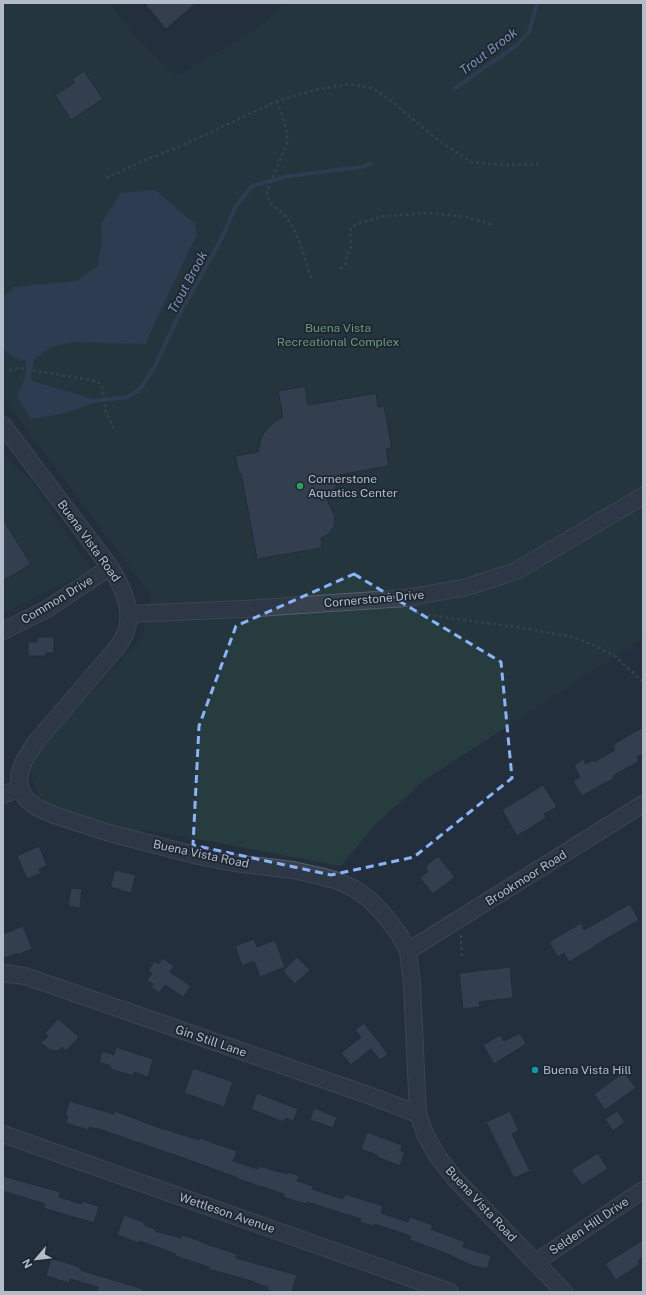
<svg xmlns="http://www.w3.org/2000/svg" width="646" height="1295" viewBox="0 0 646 1295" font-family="'Public Sans',sans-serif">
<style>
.green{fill:#263c3f}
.water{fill:#394c67}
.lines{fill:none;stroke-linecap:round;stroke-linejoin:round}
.stream{stroke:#394c67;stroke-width:4}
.building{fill:#455162;stroke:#1f2835}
.street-casing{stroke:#565f6c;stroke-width:18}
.path{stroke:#44595c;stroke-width:2.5;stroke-dasharray:3 3;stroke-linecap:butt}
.street{stroke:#38414e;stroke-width:16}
.marked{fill:none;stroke:#8ab4f8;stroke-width:3;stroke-dasharray:8 5;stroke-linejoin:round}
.leisure-dot{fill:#2e9e5b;stroke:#1d2633;stroke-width:1.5}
.culture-dot{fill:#0f9aa8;stroke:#1d2633;stroke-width:1.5}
.labels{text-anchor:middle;stroke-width:3.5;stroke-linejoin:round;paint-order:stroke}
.park-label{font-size:12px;fill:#6b9a76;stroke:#1d2633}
.poi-label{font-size:12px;fill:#b4bcc9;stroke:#1d2633;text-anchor:start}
.street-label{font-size:12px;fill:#b4bcc9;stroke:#1d2633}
.water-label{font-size:13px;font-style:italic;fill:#7c92b1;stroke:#1d2633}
</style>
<rect width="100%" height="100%" fill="#242f3e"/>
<g class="green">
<path d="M3,3h107l21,30 45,43 78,-45 32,-28h357v635l-218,142 -49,44 -35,42 -198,-37 -5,9 -99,-38 -12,-38 32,-34 84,-91 8,-41 -148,-199z"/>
<path d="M3,453l29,30 59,86 -88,44z"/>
</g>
<path class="water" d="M155,190l40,34 2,13 -4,5 -48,102 -72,-2 -22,5 -17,13 -3,15 1,6 67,20 -33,12 -35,6 -14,-22c5,-12 12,-23 8,-36l-15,-6 -7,-7v-50l11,-11 63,-6 21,-15 4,-26 -1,-16 20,-31z"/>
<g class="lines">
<g class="stream">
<path d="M454,89l63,-44 12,-13 8,-29"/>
<path d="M95,401l33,-4 12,-8 14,-21 25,-53 44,-79 12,-29 17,-21 37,-10 73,-9 9,-4"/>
</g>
</g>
<g class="building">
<path d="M144,3h52l-30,26z"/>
<path d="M84,71l19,28 -32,21 -16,-25 19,-12 -2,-4z"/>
<path d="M305,386l3,19 68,-12 2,14 6,-1 8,42 -6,1 3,17 -50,9 -4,15 -8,10 8,16 -1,10 -5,8 -8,4 1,10 -65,11 -16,-86h-2l-4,-17 23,-4 3,-14 5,-8 7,-7 10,-6 -5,-26z"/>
<path d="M3,519l28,45 -28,17z"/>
<path d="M37,637h17v16h-8v3h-18v-14h9z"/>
<path d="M643,727v27l-6,3 2,4 -26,15 1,2 -32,18 -9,-15 7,-4 -6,-12 9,-6 3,5 7,-4 1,2 21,-12 -2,-2 2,-2 -1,-2z"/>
<path d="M543,785l14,22 -13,7 2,4 -29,18 -15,-26z"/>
<path d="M39,846l8,19 -8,4 2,4 -14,6 -10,-23z"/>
<path d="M438,856l17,21 -22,17 -13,-16 8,-7 -3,-4z"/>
<path d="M115,870l21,5 -5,18 -21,-6z"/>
<path d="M71,888l11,1 -2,19 -12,-2z"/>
<path d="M630,904l9,16 -45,26v1l-25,15 -5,-9 -6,4 -9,-15 32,-19 3,7z"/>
<path d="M23,926l9,23 -15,6v-2l-14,6v-25z"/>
<path d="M254,939l3,8 18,-7 10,27 -25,10 -6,-16 -12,5 -7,-20z"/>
<path d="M297,957l13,13 -15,14 -12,-13z"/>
<path d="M162,958l12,8 -4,6 21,14 -8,11 -18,-12 -6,8 -8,-6 2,-3 -6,-4 5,-7 -4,-2 6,-10 5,3z"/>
<path d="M510,967l3,31 -34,4 1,5 -17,2 -4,-36z"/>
<path d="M58,1019l21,18 -13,14 -4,-4 -4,4 -8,-1 -9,-7 7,-7 -3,-3z"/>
<path d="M364,1023l24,31 -8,6 -9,-11 -20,16 -10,-12 20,-16 -6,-7z"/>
<path d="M520,1033l6,11 -32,20 -11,-19 17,-10 4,6z"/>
<path d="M116,1047l37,12 -5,18 -14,-5 -1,4 -23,-7 1,-3 -12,-4 3,-11 12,4z"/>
<path d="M193,1068l40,14 -9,25 -40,-14z"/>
<path d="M624,1072l12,16 -31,22 -11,-16z"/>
<path d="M257,1093l41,16 -5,12 -7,-3 -3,4 -32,-13z"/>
<path d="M69,1101l45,13 1,-3 39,15 45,14v-2l38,13 -4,10 25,8 1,-3 28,8 1,-2 11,4 -2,5 16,5 -1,3 31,10 2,-5 38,12 -2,7 27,9 2,-5 23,8 -2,4 34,13 -2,5 28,9 -4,13 -16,-4 -28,-13 -33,-12 1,-4 -37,-12 -1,2 -13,-4 1,-3 -54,-17 -1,2 -23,-7 1,-3 -46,-15v-1l-46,-17 -96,-33v1l-7,-2 -1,3 -22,-7 2,-7h-3z"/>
<path d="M314,1108l23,9 -4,11 -23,-8z"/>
<path d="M510,1111l9,20 -7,3 18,37 -16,7 -28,-56z"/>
<path d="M617,1111l8,11 -12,9 -8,-12z"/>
<path d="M367,1132l35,13 -1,6 4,1 -5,14 -23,-9v-2l-16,-6z"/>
<path d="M598,1153l10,16 -26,16 -11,-15z"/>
<path d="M3,1176l57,16 -1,5 23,7v-3l17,5 -5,17 -51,-15 2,-4 -42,-13z"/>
<path d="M124,1215l19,7 3,4 9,3v2l26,7 1,-3 21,7v1l34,11 -1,4 61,17 -5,17h-18l-7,-2 1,-3 -14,-4 1,-1 -47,-13 1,-2 -34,-11 1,-2 -36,-13 -2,2 -21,-8z"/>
<path d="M643,1240v17l-5,4 2,3 -24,16 -11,-16z"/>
<path d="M51,1258l29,9v3l63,19v3h-46l1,-5 -28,-8 -1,4 -23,-7z"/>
</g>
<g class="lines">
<defs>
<g id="street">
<path d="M3,425l107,142c12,19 25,44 15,67 -2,6 -7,11 -10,16l-80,93 -12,20 -4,13 1,12 6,11 10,8 18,8 55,18 90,23 35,7 59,7 27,6 18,5 17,8 15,11 15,16 14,18 9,17 4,33 6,130 7,20 13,23 18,23 108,112"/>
<path d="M129,614l115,-5 162,-11 61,-11 49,-16 127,-75"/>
<path d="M3,631l44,-22 63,-42"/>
<path d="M3,795l17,-7"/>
<path d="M408,951l235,-147"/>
<path d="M3,973l22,3 346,120 47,18"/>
<path d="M3,1134l447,158"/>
<path d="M536,1262l107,-72"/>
</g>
</defs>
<use href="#street" class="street-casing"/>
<g class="path">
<path d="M277,101c5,14 11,28 10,42l-20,48c-1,14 13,18 20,27 12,16 18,43 25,62"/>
<path d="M106,178l39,-18 36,-14 96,-45 38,-11 34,-6 23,4 17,11 45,38 37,25 35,3 32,-1"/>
<path d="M340,269l6,-6v-7l5,-8 -1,-17 2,-4 8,-4 24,-7 48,-3 35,4 26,8"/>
<path d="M9,370l10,-2 77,13 6,5 4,26 9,20"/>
<path d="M416,612l5,2 101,14 47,8 25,9 22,12 27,25"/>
<path d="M461,935l1,23"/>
</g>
<use href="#street" class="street"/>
</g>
<path d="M0 0H646V1295H0ZM354,574l147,88 11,116 -98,79 -83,18 -138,-30 6,-119 37,-100z" fill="#242f3e" fill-opacity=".55" fill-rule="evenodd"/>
<path class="marked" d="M354,574l147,88 11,116 -98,79 -83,18 -138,-30 6,-119 37,-100z"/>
<circle class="leisure-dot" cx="300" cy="486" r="4"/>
<circle class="culture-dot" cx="535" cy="1070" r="4"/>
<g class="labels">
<g class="park-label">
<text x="338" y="332">Buena Vista<tspan x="338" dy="14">Recreational Complex</tspan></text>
</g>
<g class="poi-label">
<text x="308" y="483">Cornerstone<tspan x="308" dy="14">Aquatics Center</tspan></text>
<text x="543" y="1074">Buena Vista Hill</text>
</g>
<g class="street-label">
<text transform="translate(89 541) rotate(54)" y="4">Buena Vista Road</text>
<text transform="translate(374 599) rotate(-5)" y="4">Cornerstone Drive</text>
<text transform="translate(57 600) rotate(-31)" y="4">Common Drive</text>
<text transform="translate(201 854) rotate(12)" y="4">Buena Vista Road</text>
<text transform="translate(526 878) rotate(-32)" y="4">Brookmoor Road</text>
<text transform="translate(211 1041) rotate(19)" y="4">Gin Still Lane</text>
<text transform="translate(481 1204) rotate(47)" y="4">Buena Vista Road</text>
<text transform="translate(227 1213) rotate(19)" y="4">Wettleson Avenue</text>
<text transform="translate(589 1226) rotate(-34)" y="4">Selden Hill Drive</text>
</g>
<g class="water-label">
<text transform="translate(488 51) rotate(-37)" y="5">Trout Brook</text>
<text transform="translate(187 282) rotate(-62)" y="5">Trout Brook</text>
</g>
</g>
<rect width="646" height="1295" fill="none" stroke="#b4bcc9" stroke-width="8"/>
<g transform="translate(36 1259) rotate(242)" stroke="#1d2633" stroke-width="3" paint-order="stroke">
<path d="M0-3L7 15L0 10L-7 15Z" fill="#b4bcc9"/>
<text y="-6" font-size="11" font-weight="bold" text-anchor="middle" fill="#b4bcc9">N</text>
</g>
</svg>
